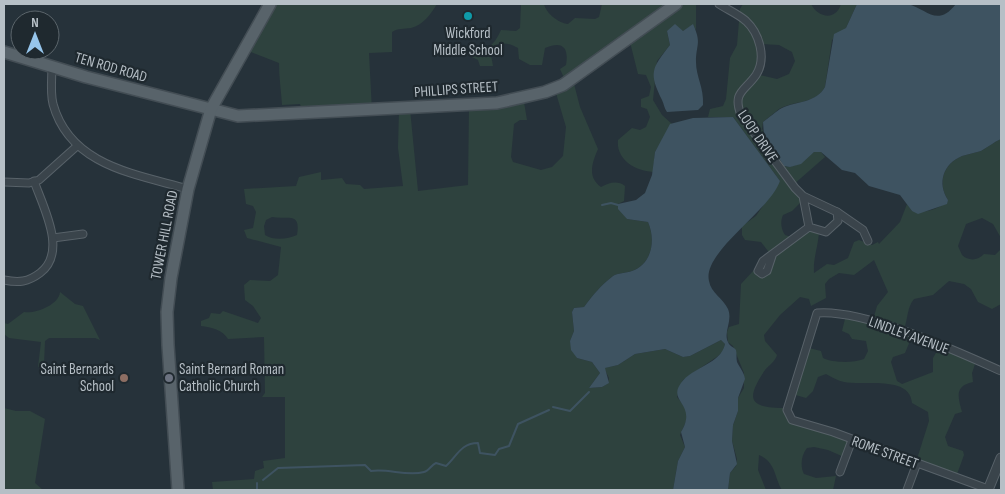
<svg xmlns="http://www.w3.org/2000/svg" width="1005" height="494" viewBox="0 0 1005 494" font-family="'Sofia Sans Condensed',sans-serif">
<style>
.green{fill:#2e423e;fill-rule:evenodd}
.water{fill:#3e5361}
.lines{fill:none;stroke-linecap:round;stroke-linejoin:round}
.stream{stroke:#3e5361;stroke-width:2}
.minor-casing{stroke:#586269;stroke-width:9}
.tertiary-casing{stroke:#586269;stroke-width:11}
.primary-casing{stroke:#434d54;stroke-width:14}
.minor{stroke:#3a444b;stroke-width:7}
.tertiary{stroke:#3a444b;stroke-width:9}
.primary{stroke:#58636a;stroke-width:11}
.culture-dot{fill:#0f9aa8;stroke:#1f292f;stroke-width:2}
.education-dot{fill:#8d6e63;stroke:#1f292f;stroke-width:2}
.worship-dot{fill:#6b7280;stroke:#1f292f;stroke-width:2}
.labels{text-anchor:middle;stroke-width:4.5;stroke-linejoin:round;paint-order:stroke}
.poi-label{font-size:15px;fill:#b6bfc6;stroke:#1f292f}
.street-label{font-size:15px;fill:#b6bfc6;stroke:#1f292f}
</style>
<rect width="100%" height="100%" fill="#26323a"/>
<g class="green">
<path d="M269,4h168c-6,10 -14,21 -26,24 -7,1 -13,0 -19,4v20l-23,1 3,58 -69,3 -3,-10 -18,1c-1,-15 -3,-28 -3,-42l-31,-12 5,-10 7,-6 -6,-4z"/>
<path d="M521,4h23c2,9 14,19 24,20l7,-6 20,1 4,-2 3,-13h94v26l-3,-5 -10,6 -4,-2 -12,2 3,14 -13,16 -4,39 9,15 10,9 -17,28 -2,20c-19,-1 -37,-13 -35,-32l14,-12 8,2 6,-3 4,-10 -3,-8 -6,-2v-8l8,-3 2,-9 -5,-12 -8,-1 -8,-32 -56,42 6,23 18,42c-6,14 -11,28 3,38 8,-4 16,-7 24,-1l-1,15 -6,3 9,15 21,3c8,18 4,42 -16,49 -6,2 -15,2 -19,5 -13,10 -19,18 -29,31l-10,1 -2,4 2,19 -4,10 7,17 15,4 8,11 -11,15 13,-1 6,-4 1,-5 -5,-10 14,-3 17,-11 30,-5 18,8 7,-1 31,-16 4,4 -2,7 -5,5 -35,24 -6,17c14,17 12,18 3,38l5,12 -7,14 -5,29h-460l-1,-8 42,-3 1,-8 9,-3 -1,-7 22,-3v-61h-23l3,-4 -1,-56 -36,2c-5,-9 -17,-12 -27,-13v-5l8,-3 2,-5 9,1 3,-3 35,12 3,-5 -8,-12 -8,-6 -1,-15 6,-5 20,1 8,-6 3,-28 -34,-9 -3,-8 9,-2 3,-16 -3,-6 -7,-2 -2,-15 52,-3 3,-9 22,-5v8l21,-2 4,6 14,1 4,4 39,-3 -5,-38 1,-38 11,-1 8,82 50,-6 1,-79 55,-4 3,18h-7l-6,4 -3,33 2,5 28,8 11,-3 11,-11 3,-29 -10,-34 12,-6 -8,-18 6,-4c3,-17 -3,-25 -21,-17l-3,17h-12l-11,-6 -1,-11c-8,-5 -16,-6 -25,-2l-2,9 2,11h-13l-2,-6 -8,-4v-5c19,-2 23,-4 31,-21l15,1 4,-3zM272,217c16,3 29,-6 25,18 -9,4 -23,6 -32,0l-1,-9 2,-6z"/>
<path d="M743,4h68c7,14 25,17 30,0h16l-11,24 -14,12 -7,47c-10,18 -31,13 -46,22 -5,4 -11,9 -16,13l-1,7 22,37c15,3 19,-8 30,-14h7l4,5 -32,28 11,14 -12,12 -9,4c-3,7 -2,14 2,20l13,4 12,-11 9,4c-1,15 -6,26 -5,41l13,-9 7,1 14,-7 6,-16 5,-2 13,5 6,-3 1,2 21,-22 7,-18 5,7c14,2 26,-1 36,-11 -11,-17 -5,-36 14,-44 6,-2 13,-3 19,-5 7,-4 13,-9 20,-12v99l-8,-14 -11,-6 -16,6 -8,22 4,9c6,6 16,6 22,-1l11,1 6,-6v55l-9,5 -14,-7 -7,-13 -7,-5 -15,-3 -16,14 -19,4c-7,8 -6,20 -10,30l8,7 -7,17 -12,4 -2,5 6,19 5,3 31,-12v-14l7,-12 36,15 -4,12 1,9c-19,4 -15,15 -11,30l-7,2 -10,23 3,9 15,5 1,4 -8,22 -40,-15 13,-41 -1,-9 -16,-9c-2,-28 -49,-17 -68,-21 -6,-1 -12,-5 -18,-8l-8,3 -5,14 -7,7 -14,-4 17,-46 12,3 2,7c10,5 30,5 41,1l4,-8 -2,-10 -14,-2 -3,-5 -7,-3 4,-16 27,5 4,-14 11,-14 -14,-32 -20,15 -15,-2 -10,6 -4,5 1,14 -15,8 -2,-7 -9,-2 -20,18 -16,20 1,6 12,14c-2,7 -8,10 -12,15 -20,30 -16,38 21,38l6,12 58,18 -6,19 -16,-7 -14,-3 -7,1c-6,7 -7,19 -3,26l12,4 20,-2 -3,14h-51c-8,-13 -6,-28 -23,-35l-1,15 8,20h-38l2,-17 6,-7 1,-7 -5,-18 1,-16 5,-14v-13l6,-10v-15l-11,-27 -5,-4 -1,-10 2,-5 10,-3 2,-40 12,-13 16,-9 2,-7 -10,-13 -16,-2 -3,-5v-9l14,-10 24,-35 -47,-64h-25l2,-8 13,-3 3,-7 4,-41 7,-13 3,-36zM760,44l19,1 13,7 3,9 -6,13 -12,5 -21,-5z"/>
<path d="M60,292l15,12 8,2 17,34 -5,-2h-46l-4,3 -1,23 -6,3 3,-25 -32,-4 -5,-4v-11l4,1 16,-12c11,2 35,-7 36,-20z"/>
<path d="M4,408l12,3h14l15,8 -10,64 8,7h-39z"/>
</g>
<g class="water">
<path d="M857,4c14,0 39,-4 51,0 19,5 29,24 48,0h45v135c-7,3 -13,8 -20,12 -6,2 -13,3 -19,5 -19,8 -25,27 -14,44l-1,4 -29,10 -6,-3 -12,-16 -31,-9 -14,-13 -13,-3 -21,-18h-7l-13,12 -11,3 -6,-1 -20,-31 -1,-13c6,-4 13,-11 19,-14 15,-7 34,-5 43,-21l9,-53 12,-6z"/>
<path d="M675,24l8,7 10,-7c9,20 3,20 3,38 0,15 8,25 7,43l-5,5 -31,2c-3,-4 -3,-8 -5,-12 -13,-27 -11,-31 8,-55l-3,-14z"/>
<path d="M733,117l47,64c-11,31 -78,71 -71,100 2,12 14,17 19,28 5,12 -5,23 0,33 1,4 6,5 8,8 1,4 0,8 1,12 3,6 7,10 8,17l-7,19v13l-5,14 -1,16 5,23 -7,9 -2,17h-55l5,-29 7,-14 -4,-15c17,-28 -14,-30 0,-49 11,-16 40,-19 44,-39l-4,-4 -31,16 -7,1 -18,-8 -30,5 -17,11 -13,3 4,15 -7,4 -13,1 11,-15 -8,-11 -15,-4 -6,-8 -1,-9 4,-10 -2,-19 2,-4 10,-1c10,-13 16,-21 29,-31 4,-3 13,-3 19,-5 20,-7 24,-31 16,-49l-21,-3 -9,-10v-5l18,-4 9,-7 7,-18 3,-23 15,-28 23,-6z"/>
</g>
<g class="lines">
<g class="stream">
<path d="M602,205l9,-2 7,2"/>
<path d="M553,407l17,4 19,-19"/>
<path d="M263,480l15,-12 87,-3 6,6c17,-3 36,6 53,1 5,-1 7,-7 12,-9l10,3c11,-10 15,-23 32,-23l2,10 15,2 4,-6 10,-3 9,-22 31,-14"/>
<path d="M257,490v-7"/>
</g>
<defs>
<g id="minor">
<path d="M719,4c9,6 19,10 27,17 13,12 21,37 10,54 -11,16 -24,17 -15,40l54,73 8,8 34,16 1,9 -12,11 -17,-5 -6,-31"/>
<path d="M52,66c0,11 -2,26 1,38 17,62 83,70 135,85"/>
<path d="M4,182l25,1 10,-3 38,-34"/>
<path d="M837,212l26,18 5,11"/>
<path d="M53,238l30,-4"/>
<path d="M772,256l-5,15 -5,3 -4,-3 5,-10 46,-34"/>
<path d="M4,280c15,3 24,2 36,-7 28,-21 3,-66 -6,-92"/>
<path d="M840,472l12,-32"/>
<path d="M988,489l-155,-57 -41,-12 -5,-10 30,-97c48,-4 139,38 184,58"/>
<path d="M907,490l10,-27"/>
</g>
<path id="tertiary" d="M988,490l13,-32"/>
<g id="primary">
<path d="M4,52l82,25 152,39 259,-13 48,-11 18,-7 113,-81"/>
<path d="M178,490l-10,-145 -1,-33 4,-34 17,-89 23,-80 59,-105"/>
</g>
</defs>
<use href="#minor" class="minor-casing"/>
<use href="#tertiary" class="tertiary-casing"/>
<use href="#primary" class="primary-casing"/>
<use href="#minor" class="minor"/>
<use href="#tertiary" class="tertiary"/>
<use href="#primary" class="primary"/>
</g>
<circle class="culture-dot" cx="468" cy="16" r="5"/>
<circle class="education-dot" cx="124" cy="378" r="5"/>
<circle class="worship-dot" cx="169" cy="378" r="5"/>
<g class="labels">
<g class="poi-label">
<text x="468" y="38">Wickford<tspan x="468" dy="17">Middle School</tspan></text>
<text x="114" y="374" text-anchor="end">Saint Bernards<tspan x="114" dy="17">School</tspan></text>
<text x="179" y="374" text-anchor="start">Saint Bernard Roman<tspan x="179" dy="17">Catholic Church</tspan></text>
</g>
<g class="street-label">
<text transform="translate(111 67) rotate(16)" y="5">TEN ROD ROAD</text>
<text transform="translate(456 89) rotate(-4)" y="5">PHILLIPS STREET</text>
<text transform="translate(758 136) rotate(56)" y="5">LOOP DRIVE</text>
<text transform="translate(164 235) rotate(-79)" y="5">TOWER HILL ROAD</text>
<text transform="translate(909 335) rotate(20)" y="5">LINDLEY AVENUE</text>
<text transform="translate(885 452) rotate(20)" y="5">ROME STREET</text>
</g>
</g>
<rect width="1005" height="494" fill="none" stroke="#b6bfc6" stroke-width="10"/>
<g transform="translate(35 35)"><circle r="24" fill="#1f292f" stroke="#5b656b"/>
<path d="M0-4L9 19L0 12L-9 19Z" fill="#96c5eb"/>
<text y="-8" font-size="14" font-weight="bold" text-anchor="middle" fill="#b6bfc6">N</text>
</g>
</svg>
